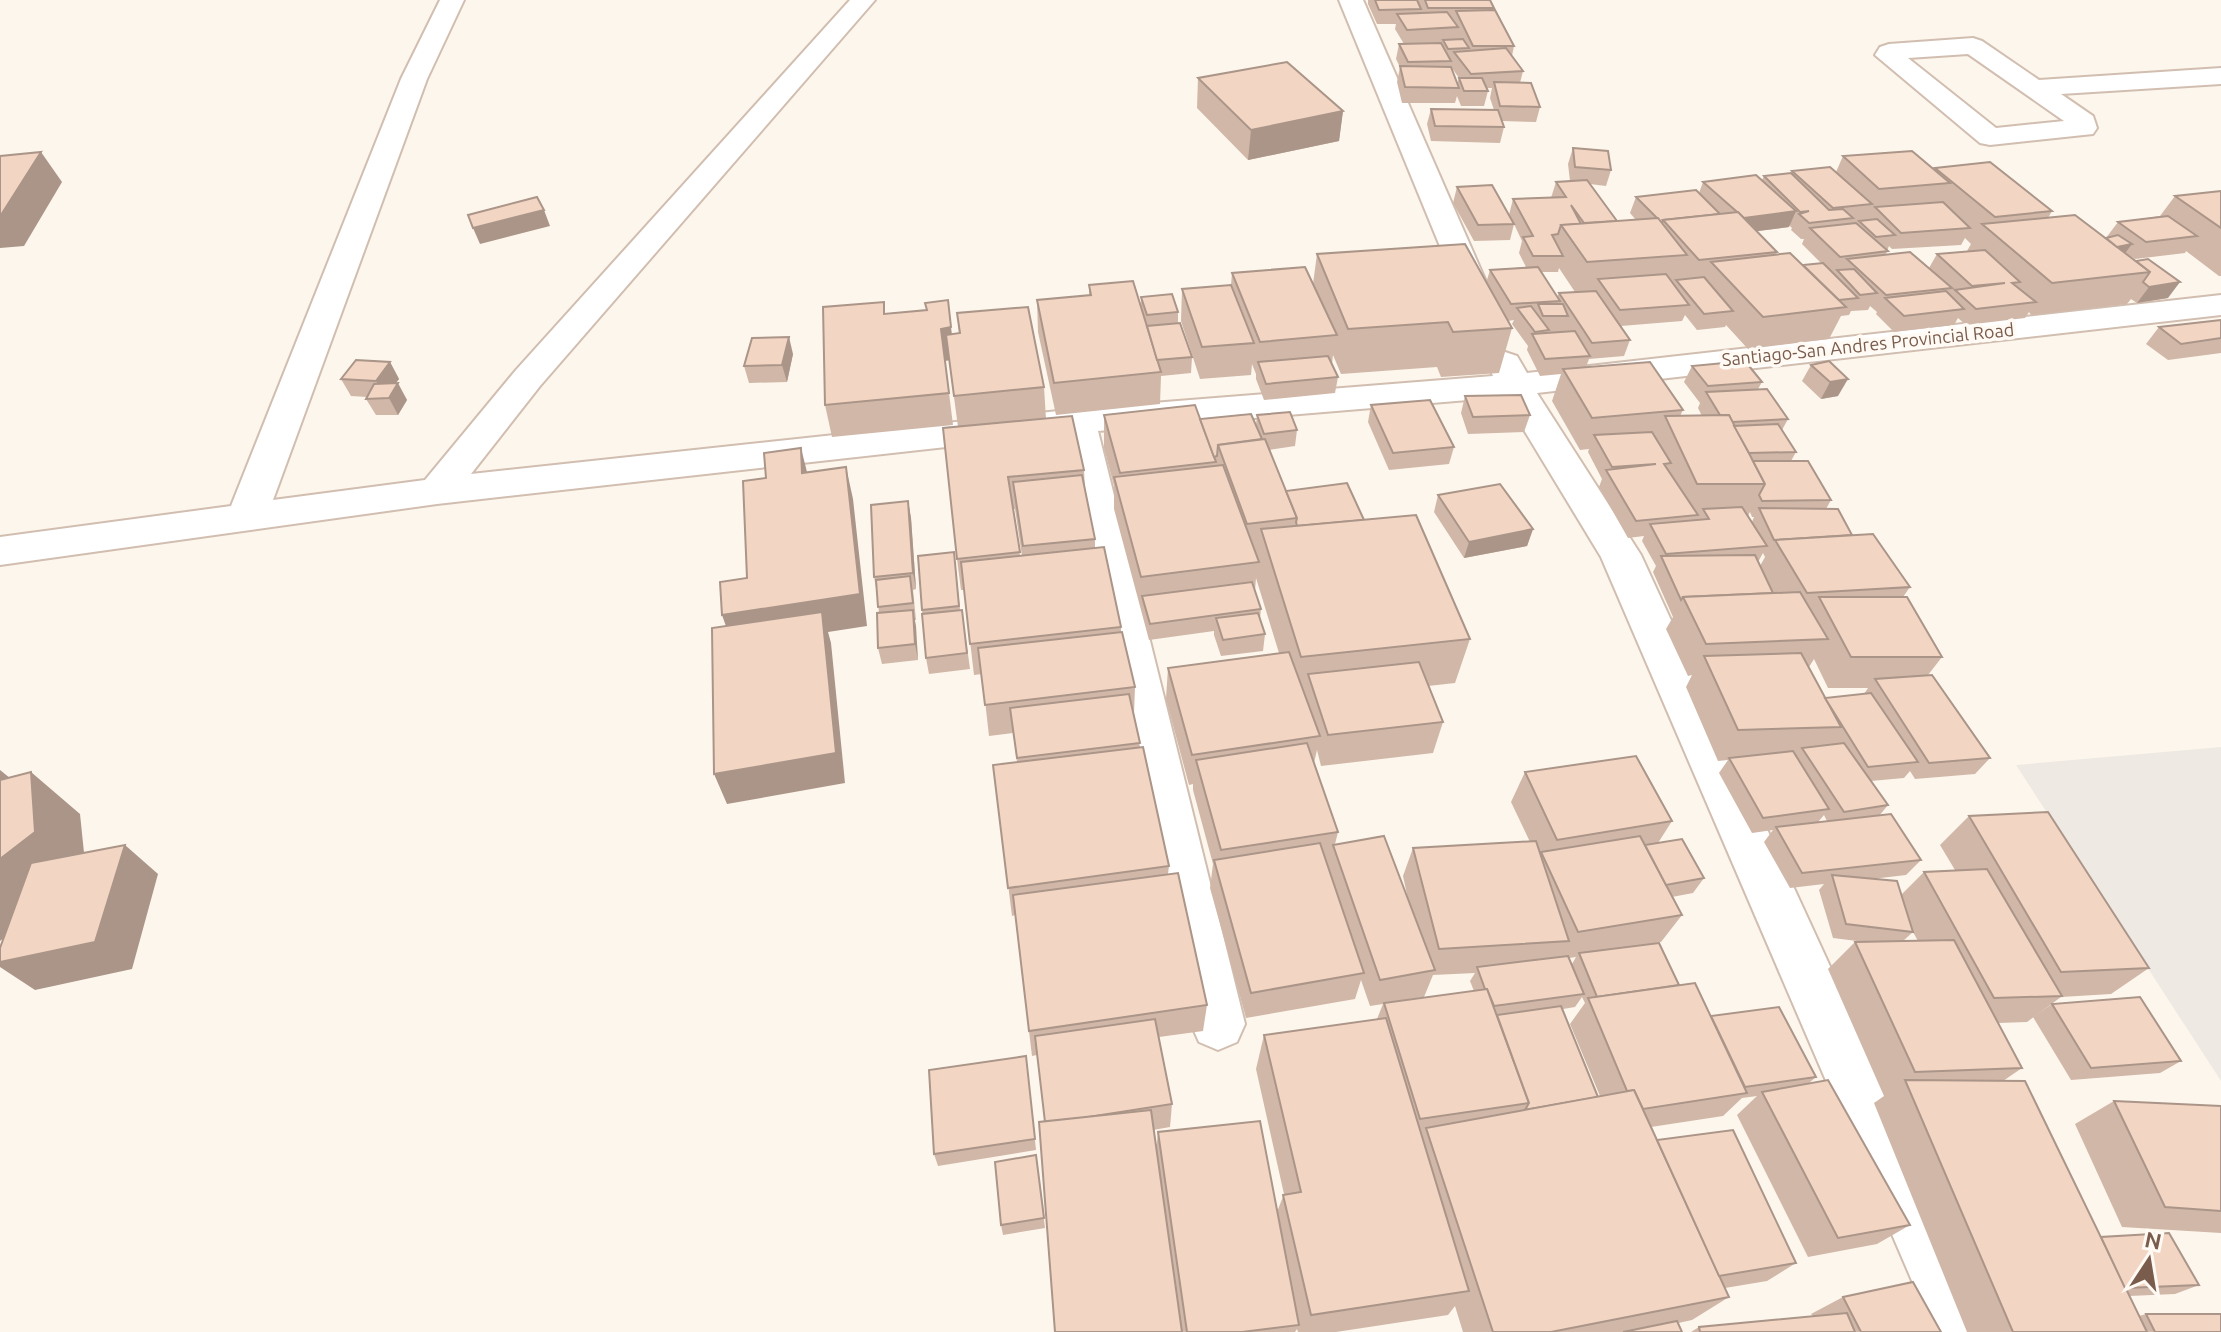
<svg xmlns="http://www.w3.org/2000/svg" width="2221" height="1332" viewBox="0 0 2221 1332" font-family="Ubuntu,sans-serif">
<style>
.industrial{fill:#efe9e4}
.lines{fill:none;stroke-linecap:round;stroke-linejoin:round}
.minor-casing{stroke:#d1beb0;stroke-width:4}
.minor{fill:#fff;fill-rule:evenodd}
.wall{fill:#d1b7a8;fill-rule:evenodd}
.shaded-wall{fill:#aa9588}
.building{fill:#f3d5c3;stroke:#aa9588;stroke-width:2}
.labels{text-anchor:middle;stroke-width:7;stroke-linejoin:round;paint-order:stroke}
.far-street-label{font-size:18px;fill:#7a5c4d;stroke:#fffaf3}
</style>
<rect width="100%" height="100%" fill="#fdf6ec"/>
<path class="industrial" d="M2221,747v334l-205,-316z"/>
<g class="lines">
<defs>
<g id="minor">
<path d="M440,0h24l-37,79 -154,421 152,-20 91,-110 334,-370h25l-335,386 -69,88 606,-65 416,-33 -5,-13 5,-7 12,-4 12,4 10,17 694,-78v20l-684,78 104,162 357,777h-64l-333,-775 -97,-160 -406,34 147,593 -8,18 -19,8 -19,-8 -8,-18 -129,-590 -625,70 -437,61v-28l231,-31 170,-427z"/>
<path d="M1339,0h24l131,300 -4,7 -12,3 -12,-3 -4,-7z"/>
<path d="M1973,38l9,3 57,39 182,-12v16l-160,10 32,22 4,12 -4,6 -103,11 -10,-2 -105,-88 5,-8 9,-3zM1968,54l96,67 -68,7 -88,-70z"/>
</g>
</defs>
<use href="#minor" class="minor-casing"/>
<use href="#minor" class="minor"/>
</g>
<g class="wall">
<path d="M1368,0h122l4,8 -1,2 21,36 -2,10 11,15 -3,12 20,24 -4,15 -34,-1 2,6 -4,16 -69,-2 -4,-17 4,-15 63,1 -4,-12 2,-10h-5l1,3 -4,15h-23l-4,-10 -2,7h-53l-5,-21 3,-15 -4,-8 3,-15h5l-9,-15 1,-5h-19l-9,-20zM1452,68l7,10 -2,6z"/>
<path d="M1198,78l145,33 -4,30 -91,19 -51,-52z"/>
<path d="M1573,148l38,22 -5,16 -16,-2 27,37 19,-1 -6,-7 6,-16 63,-4 4,-11 59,-2 2,-4 27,-2 1,-3 44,1 7,-16 91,14 1,-2 117,43 -4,7 58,20 12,-16 42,-6 15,-20 46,-5v85h-2l-33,-25 -1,2 -50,6 -10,-6 11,8 12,-2 20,39 -31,5 -6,-4 -4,5 -96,11 -2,-3 -4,6 -59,7 -8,-7 -4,7 -60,7 -18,-18 1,-2 -7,-6 -2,4 -17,1 -2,4 -8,1 -12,23 -81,10 -22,-24 -1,2 -28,3 -12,-15 -3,6 -61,5 9,14 -6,16 -35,3 -3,8 97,43 -3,6h22l-4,-8 2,-5 -16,-21 8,-16 70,16 -4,7 30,30 -6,11 14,22 -5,9 40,39 -5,9 26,26 58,52 -7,10 39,60 -14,18 62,83 -15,16 -60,5 -5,-8 -6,7 -33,3 17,24 -9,11 42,44 -15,15 -34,4 29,16 23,-23 31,-2 -15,-25 29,-29 180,152 -38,26 -50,3 -34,25 -29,1 24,45 -19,13 98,156 98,48 -24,9 -46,2 10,20 7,-2 75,18h-254l-93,-229 10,-7 -56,-127 27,-27h10l-32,-4 -14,-48 5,-6 -34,4 -26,-46 9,-12 -21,3 -33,-60 9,-13 -10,1 -32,-74 6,-12 -4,1 -22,-47 7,-12 -20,-45 3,-6 -14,-25 2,-5 -16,2 -29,-51 3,-8 -14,-27 1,-3 -9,1 -28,-49 9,-27 -21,2 -13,-26 1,-4 -16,-22 2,-4 -6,1 4,7 -13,45 -58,4 -4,-10 -96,7 -8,-19 -1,9 6,13 -3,16 -71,7 -8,-21v-5l-4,-10 -1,11 -51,4 -19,-58 1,-32 49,-4 1,-12 81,11 4,-30 169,29 4,-13 36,-3 -7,-14 3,-12 -8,-17 -4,16 -36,1 -21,-38 4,-16 52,28 4,-16 38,-1 5,-16 14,-1 -2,-17zM1789,225l3,3 -1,2 10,9h3l-2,5 19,19 -18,2 -27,-10 1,-3 -20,-21 32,-4zM1965,238l6,6 -4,7 -30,3 -8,14 -43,-14 3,-8 3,3 69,-4zM1559,268l16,24 -16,1 -2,4 -15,-25h16zM1750,512l2,5h2l-2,5 -4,-6zM1763,553l2,4 -5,9 -2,-4zM1814,659l14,29h40l-4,6 -39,4 -16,-31zM1824,815l3,6 -9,1zM1913,932l5,9h-15z"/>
<path d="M1089,285l52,23v-11l37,15v12l14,33 -1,16 -30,3 -1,28 -104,11 -18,-83 -1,-32 52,-5z"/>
<path d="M957,313l87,74 2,32 38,51 1,20 10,49v9l26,79v5l14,55 -1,27 6,33 29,119 -1,8 39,131 -4,26 -44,6 13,67 -2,23 -17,3 3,22 2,-20 119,80 7,-18 -28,-125 8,-34 113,-16 6,-15 -13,2 -9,-26 -6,19 -109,19 -36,-130 3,-24 -20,-74v-6l-4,1 -23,-86 2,-31 111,-15 -23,-75 -1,13 6,18 -1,9 5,16 -2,17 -42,5 -7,-21v-4l-65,9 -35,-131v-23l-10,-38v-33l96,4 56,6 1,-10 40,15 -2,16 -26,4 17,41 78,29 106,119 -15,44 -27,3 15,36 -10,31 -112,13 -4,-16 -3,13 24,69 -3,12 73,55 -5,-23 10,-28 117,-6 -19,-40 14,-30 147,49 -14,22 46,35 -11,15 -21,4 10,18 -21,27 -6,1 24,42 32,31 105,61 -7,6 101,142 -33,19 -69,13 -71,-142 20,-19 -15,2 -19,18 -72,11 6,13 139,123 -29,18 -42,7 4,9 -37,23 -14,3 4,9h-219l-8,-26 -7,9 -112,17h-38l-1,-3 -2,3h-240l-10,-210 -8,-67 -5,1 -17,-141 -3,1 -19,-151 24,-3 -4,-29 -24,3 -7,-62 -8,1 -10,-85h-3l-4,-31 1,-132 -9,-67 -4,1 8,64 -121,12 -7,-32 61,-91 66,20 7,-1zM1013,509h2l7,47h-2zM1576,957l-4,7 -3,-6zM1475,973l-5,8 4,10 -71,9 21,-3 9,-22zM1582,997l3,6 -15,21 30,72 -2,1 -35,-88 12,-2z"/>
<path d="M2221,320v33l-53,7 -22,-16 13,-17z"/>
<path d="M793,354l-6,28 -38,1 -5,-17z"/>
<path d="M1829,361l9,35 -17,3 -19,-18 9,-16z"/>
<path d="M390,362l9,17 -3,4 11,17 -9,15h-22l-10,-16 1,-2 -16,-1 -10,-17z"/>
<path d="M1465,396l65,19 -6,17 -56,2 -7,-21z"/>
<path d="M1371,405l83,42 -5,17 -60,6 -21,-48z"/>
<path d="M1438,495l95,34 -6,17 -63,12 -30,-46z"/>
<path d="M908,501l3,17 5,71 -3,1 3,30h-2l4,40 -36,4 -4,-16 1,-35 -2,-20 -3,-16z"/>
<path d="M956,569l4,41h2l8,59 -41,5 -3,-16 -4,-48z"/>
<path d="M2052,1004l129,57 -21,12 -89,7 -38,-63z"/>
<path d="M1026,1056l10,94 -98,16 -4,-12z"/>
<path d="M2114,1101l107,5v127l-99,-6 -47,-103z"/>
<path d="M1036,1155l9,73 -42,7 -2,-10z"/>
<path d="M1843,1297l98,35h-250l8,-5 114,-11 -2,-2z"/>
</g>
<g class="shaded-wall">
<path d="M1343,111l-4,30 -91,19 3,-30z"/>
<path d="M41,152l21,30 -38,64 -24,2v-33z"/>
<path d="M544,210l6,16 -70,18 -7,-16z"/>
<path d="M1796,211l-7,16 -54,7 7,-16z"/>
<path d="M2132,244l-12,16 -3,-13z"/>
<path d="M2180,282l-12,16 -31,5 12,-16z"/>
<path d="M951,327l4,32 -10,2 8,64 -12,-96z"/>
<path d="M789,337l4,17 -6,28 -5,-17z"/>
<path d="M390,362l9,17 -14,18 -9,-16z"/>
<path d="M1848,379l-10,17 -17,3 9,-17z"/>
<path d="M398,383l9,17 -9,15 -9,-17z"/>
<path d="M801,448l8,32 -7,-7z"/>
<path d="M846,467l7,32 14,127 -39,6 3,11 14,140 -118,21 -13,-30 19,-128 -11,-31z"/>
<path d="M908,501l3,17 5,71 -3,-16z"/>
<path d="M1533,529l-6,17 -63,12 5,-16z"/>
<path d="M913,610l3,16 2,34 -3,-16z"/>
<path d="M0,770l31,25 -31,4z"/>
<path d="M31,772l49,42 6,58 -86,69v-82z"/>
<path d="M125,845l33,29 -26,95 -97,21 -35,-23v-5z"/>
</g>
<g class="building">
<path d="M1375,0h42l4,9 -42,1z"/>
<path d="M1425,0h65l4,8h-66z"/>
<path d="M1495,10l19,36h-41l-17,-35z"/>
<path d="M1447,12l11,15 -51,3 -10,-16z"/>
<path d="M1463,39l6,9 -21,1 -5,-9z"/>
<path d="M1441,43l10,18 -43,1 -9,-18z"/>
<path d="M1506,48l17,23 -52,3 -17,-22z"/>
<path d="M1287,62l56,49 -92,19 -53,-52z"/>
<path d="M1400,66l51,1 8,21 -54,-1z"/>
<path d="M1459,78h23l6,13h-24z"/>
<path d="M1494,82l37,1 9,24 -40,-1z"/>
<path d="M1431,109l67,1 6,17 -69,-1z"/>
<path d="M1573,148l35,3 3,19 -36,-3z"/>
<path d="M1912,151l38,32 -71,6 -36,-33z"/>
<path d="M41,152l-40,63h-1v-59z"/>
<path d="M1990,162l62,49 -57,6 -60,-49z"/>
<path d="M1830,167l42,37 -39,4 -41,-37z"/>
<path d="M1791,173l38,37 14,-1 10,9 -44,5 -10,-9 10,-3 -9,1 -36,-36z"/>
<path d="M1756,175l40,36 -52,7 -41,-36z"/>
<path d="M1587,180l30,41 -33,2 -13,-18 10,19 -20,1 -3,9 -6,1 11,21h-30l-10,-19 10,-1 -20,-37 53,-2 -10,-15z"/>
<path d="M1492,185l22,39 -36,1 -21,-38z"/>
<path d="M1696,190l24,24 -57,6 -1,3 -26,-26z"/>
<path d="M2221,191v37l-46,-32z"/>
<path d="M537,197l7,13 -71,18 -5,-13z"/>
<path d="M1943,202l27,26 -69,5 -26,-26z"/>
<path d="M1738,212l39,40 -78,8 -36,-40z"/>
<path d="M2075,215l75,57 -98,11 -70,-59z"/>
<path d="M2168,216l29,20 -51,6 -28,-20z"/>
<path d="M1658,218l29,37 -100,7 -26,-37z"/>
<path d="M1877,219l18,16 -19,2 -17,-16z"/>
<path d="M1856,223l32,28 -48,6 -30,-29z"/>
<path d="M2118,235l14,9 -15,3 -11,-9z"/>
<path d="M1465,244l47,84 -59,4 -5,-10 -100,7 -31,-75z"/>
<path d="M1985,250l35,32 -8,1 24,19 -60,7 -21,-19 50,-7 -33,3 -35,-32z"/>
<path d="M1910,252l42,36 -66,7 -39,-36z"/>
<path d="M1790,253l56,54 -83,10 -52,-55z"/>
<path d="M2148,259l32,23 -31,5 -6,-5 7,-10 -14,-11z"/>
<path d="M1823,263l35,35 -19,2 -36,-35z"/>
<path d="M1305,267l32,68 -77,7 -28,-69z"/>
<path d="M1538,267l22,34 -49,3 -21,-34z"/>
<path d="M1854,269l23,24 -17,2 -23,-25z"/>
<path d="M1666,274l23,31 -69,5 -22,-31z"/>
<path d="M1704,277l29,34 -29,3 -28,-34z"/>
<path d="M1133,281l28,91 -107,11 -17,-83 54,-5 -2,-10z"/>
<path d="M1231,285l23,58 -52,4 -20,-58z"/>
<path d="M1596,291l34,49 -38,3 -33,-50z"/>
<path d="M1946,291l18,18 -60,7 -19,-18z"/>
<path d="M1172,294l6,18 -31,3 -6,-18z"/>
<path d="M948,300l3,27 -10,2 8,64 -124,12 -2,-98 61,-5v12l43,-4 -2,-7z"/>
<path d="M1538,304h25l5,12h-25z"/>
<path d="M1531,306l18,24 -14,2 -18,-24z"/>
<path d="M1028,307l16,80 -90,9 -8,-61 14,-2 -3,-20z"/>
<path d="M2221,320v18l-40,6 -22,-17z"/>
<path d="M1180,323l12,34 -35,3 -10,-34z"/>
<path d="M1575,331l15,25 -45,3 -13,-25z"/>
<path d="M789,337l-7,28 -38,1 8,-28z"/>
<path d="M1328,356l10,21 -72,7 -8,-22z"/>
<path d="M356,360l34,2 -14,19 -35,-2z"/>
<path d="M1745,361l17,21 -54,4 -16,-20z"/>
<path d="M1829,361l19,18 -18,3 -19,-17z"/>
<path d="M1650,362l33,48 -91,8 -29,-49z"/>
<path d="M398,383l-9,15 -23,1 8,-15z"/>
<path d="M1767,389l21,30 -56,3 -3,-7h-9l-14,-23z"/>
<path d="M1521,395l9,20 -57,2 -8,-21z"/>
<path d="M1430,400l24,47 -61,6 -22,-48z"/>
<path d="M1195,405l21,57 -96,11 -16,-58z"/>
<path d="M1290,412l7,18 -33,4 -7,-19z"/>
<path d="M1251,414l11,25 -44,6 -1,11 -3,1 -14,-38z"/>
<path d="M1729,415l36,69h-68l-32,-68z"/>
<path d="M1072,416l12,54 -76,7 12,75 -63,7 -14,-131z"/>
<path d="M1778,424l18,28 -47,1 -15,-27z"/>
<path d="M1652,432l19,31 -7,1 34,51 -62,6 -30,-51 50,-6 -44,3 -18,-32z"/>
<path d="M1265,439l32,79 -50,6 -29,-79z"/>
<path d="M801,448l1,25 44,-6 14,127 -138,21 -2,-33 27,-4 -4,-97 23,-3 -2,-25z"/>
<path d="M1753,461h55l23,39 -69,1 -3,-6 6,-11z"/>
<path d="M1223,465l36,97 -118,15 -27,-100z"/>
<path d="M1082,475l13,64 -72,7 -10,-64z"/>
<path d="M1347,483l17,37 -67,6 -1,-4 1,-4 -11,-27z"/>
<path d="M1500,484l33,45 -64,13 -31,-47z"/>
<path d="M908,501l5,72 -39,4 -3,-72z"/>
<path d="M1742,507l25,39 -101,8 -16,-30 59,-5 -6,-10z"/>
<path d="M1759,508l79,1 14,26 -78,5z"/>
<path d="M1416,515l54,124 -169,18 -40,-128z"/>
<path d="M1873,534l37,53 -103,6 -32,-53z"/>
<path d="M1104,547l17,80 -151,17 -9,-82z"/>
<path d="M954,552l5,54 -37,4 -4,-54z"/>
<path d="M1755,555l18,38 -90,4 -2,3 -20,-44z"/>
<path d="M910,576l3,27 -35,4 -2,-27z"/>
<path d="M1252,582l9,27 -111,15 -8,-28z"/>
<path d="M1800,592l28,47 -122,5 -23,-47z"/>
<path d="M1819,597h88l35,60h-91z"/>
<path d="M913,610l2,34 -37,4 -1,-35z"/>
<path d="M962,610l5,43 -41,5 -4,-44z"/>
<path d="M822,612l14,141 -122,21 -2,-146z"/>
<path d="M1258,613l7,21 -42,6 -7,-22z"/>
<path d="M1122,632l13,55 -150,18 -7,-57z"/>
<path d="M1289,652l31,84 -128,19 -24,-87z"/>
<path d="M1801,653l40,74 -103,3 -34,-74z"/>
<path d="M1419,662l24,60 -115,13 -20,-61z"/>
<path d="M1932,675l58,83 -61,5 -54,-84z"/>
<path d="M1871,693l47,69 -50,5 -43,-69z"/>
<path d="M1129,694l11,49 -123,15 -7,-50z"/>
<path d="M1307,743l31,89 -117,18 -25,-90z"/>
<path d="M1844,743l44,62 -44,7 -42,-64z"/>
<path d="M1143,747l26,119 -161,22 -15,-123z"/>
<path d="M1793,751l36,58 -66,9 -34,-60z"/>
<path d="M1636,756l36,65 -115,19 -32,-68z"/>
<path d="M31,772l4,60 -35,27v-79z"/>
<path d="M2048,812l101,156 -88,4 -92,-156z"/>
<path d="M1891,814l30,46 -119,13 -26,-46z"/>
<path d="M1384,836l51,134 -55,10 -47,-135z"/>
<path d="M1640,836l42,79 -104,17 -37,-80z"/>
<path d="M1682,839l22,39 -38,7 -21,-40z"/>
<path d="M1536,841l33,100 -130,8 -26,-101z"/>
<path d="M1320,843l44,130 -113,20 -37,-133z"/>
<path d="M125,845l-30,97 -95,20v-14l31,-85z"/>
<path d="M1987,869l75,127 -68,2 -70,-126z"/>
<path d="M1178,873l29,132 -178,26 -16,-136z"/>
<path d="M1832,875l65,6 16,51 -67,-8z"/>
<path d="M1954,940l68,128 -107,4 -60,-130z"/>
<path d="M1659,943l20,42 -82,12 -18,-44z"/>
<path d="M1568,956l16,38 -90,12 -7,-17h-2l-8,-22z"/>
<path d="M1695,983l52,110 -104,16 -9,-19 -7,1 -39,-93z"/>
<path d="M1487,989l42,114 -109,16 -36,-116z"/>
<path d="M2140,997l41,64 -90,7 -39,-64z"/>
<path d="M1561,1006l37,91 -73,13 4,-7 -32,-88z"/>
<path d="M1779,1007l37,70 -71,10 -34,-71z"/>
<path d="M1386,1018l83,273 -158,24 -28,-120 18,-3 -37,-157z"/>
<path d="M1155,1019l17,85 -90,14 -37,4 -10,-86z"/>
<path d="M1026,1056l9,83 -101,15 -5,-84z"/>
<path d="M1828,1080l82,145 -72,13 -76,-146z"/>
<path d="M1905,1080l120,1 122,251h-134z"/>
<path d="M1634,1090l95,207 -178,35h-58l-67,-204z"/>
<path d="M2114,1101l107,5v105l-56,-4z"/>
<path d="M1151,1110l31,222h-127l-16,-210z"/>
<path d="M1260,1121l39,204 -57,7h-55l-29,-200z"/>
<path d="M1733,1130l63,133 -77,13 -62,-136z"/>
<path d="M1036,1155l8,63 -43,7 -6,-63z"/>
<path d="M2169,1233l30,52 -74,3 -24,-51z"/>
<path d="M1913,1282l28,50h-80l-18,-35z"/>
<path d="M1847,1313l8,19h-155l-1,-5z"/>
<path d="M2146,1314h75v18h-66z"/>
<path d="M1677,1321l5,11h-59z"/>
</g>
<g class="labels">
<g class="far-street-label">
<text transform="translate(1868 345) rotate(-6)" y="6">Santiago-San Andres Provincial Road</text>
</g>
</g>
<g transform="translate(2149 1260) rotate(12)" stroke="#fffaf3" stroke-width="6" paint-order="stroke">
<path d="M0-6L14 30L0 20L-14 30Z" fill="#7a5c4d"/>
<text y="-12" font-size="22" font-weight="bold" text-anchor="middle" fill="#7a5c4d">N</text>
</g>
</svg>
